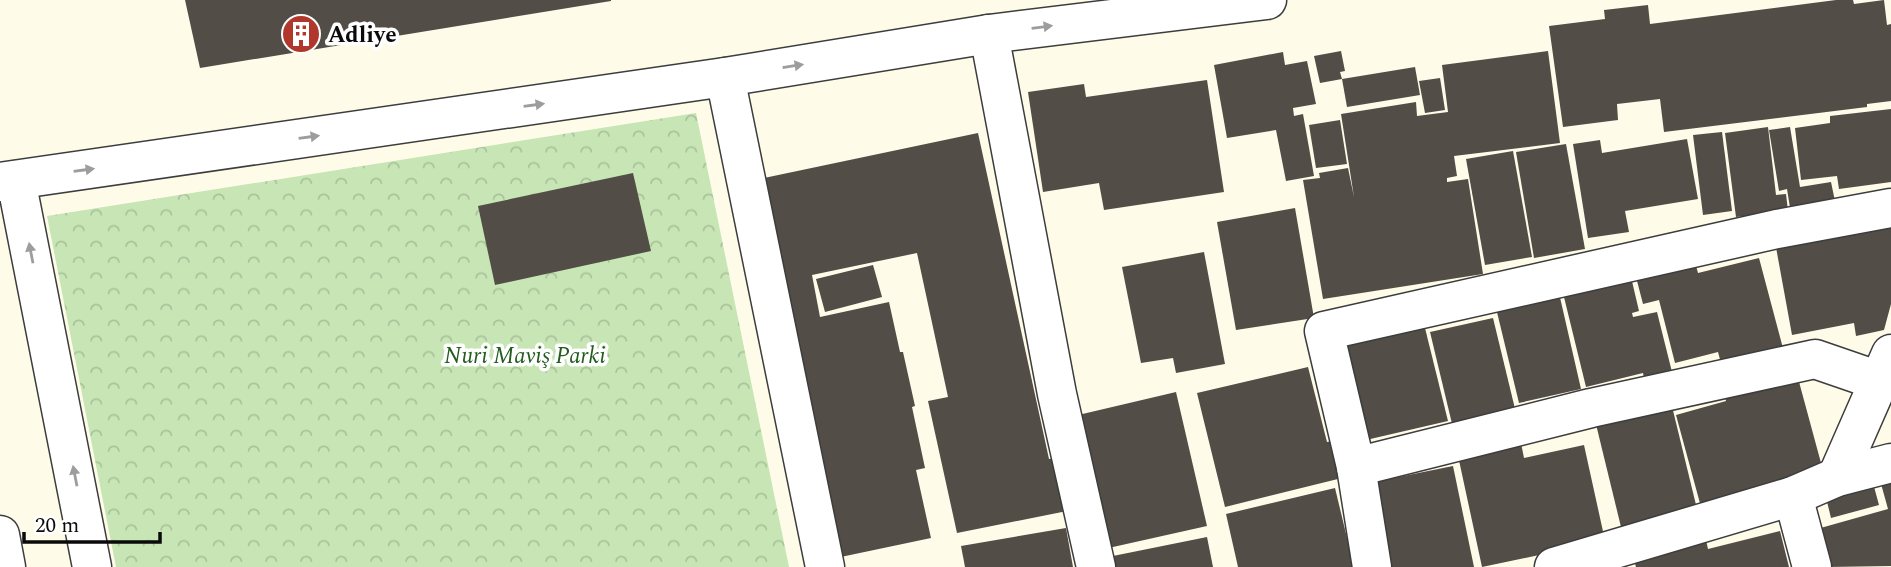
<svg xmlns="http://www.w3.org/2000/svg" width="1891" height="567" viewBox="0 0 1891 567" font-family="Spectral,serif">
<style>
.park{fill:url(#park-crowns)}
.building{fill:#524d47}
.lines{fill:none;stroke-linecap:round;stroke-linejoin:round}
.minor-casing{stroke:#3d3d3d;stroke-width:41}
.minor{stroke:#fff;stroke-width:38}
.oneway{fill:#9d9d9d}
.labels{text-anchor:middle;stroke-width:7;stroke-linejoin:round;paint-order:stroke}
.poi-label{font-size:23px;font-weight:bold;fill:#0a0a0a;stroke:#fff;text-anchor:start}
.park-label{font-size:23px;font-style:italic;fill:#245c1f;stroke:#fff}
</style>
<defs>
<pattern id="park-crowns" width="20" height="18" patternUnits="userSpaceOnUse" patternTransform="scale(1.75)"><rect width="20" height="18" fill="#c7e5b5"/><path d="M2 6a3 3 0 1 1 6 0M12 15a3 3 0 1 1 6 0" fill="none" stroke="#aac39a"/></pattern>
</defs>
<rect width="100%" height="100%" fill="#fefce8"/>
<path class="park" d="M696,113l93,454h-673l-69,-351z"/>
<g class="building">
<path d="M185,0h426v1l-411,67z"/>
<path d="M1836,0h17l1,4 30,-4 3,25 4,-1v77l-24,3v3l-203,25 -4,-33 -43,5 1,16 -55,7 -14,-101 56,-7 -1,-9 44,-5 2,19z"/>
<path d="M1341,51l4,20 -5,1 2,7 -22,4 -6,-27z"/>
<path d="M1548,51l12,92 -106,13 3,20 -10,2v4l21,-3 15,95 -160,25 -20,-119 17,-2 -1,-5 29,-5 6,29 -13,-83 75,-12 1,14 31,-4 -6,-47z"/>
<path d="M1283,52l2,13 22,-4 9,43 -23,4 1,8 9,-2 11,62 -28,5 -10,-51 -49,8 -13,-73z"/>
<path d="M1415,67l5,28 -73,12 -5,-28z"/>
<path d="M1440,78l5,32 -20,3 -6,-32z"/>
<path d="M1207,80l17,112 -120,18 -5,-27 -56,9 -15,-100 56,-8 2,13z"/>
<path d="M1891,109v73l-52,7 -2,-13 -36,4 -6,-52 35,-5v-7z"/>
<path d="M1340,120l7,44 -31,4 -7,-43z"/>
<path d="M1768,127l8,68 10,-1 2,17 -52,6 -11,-84z"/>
<path d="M1790,127l10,60 31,-5 5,24 -45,8 -4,-25 -8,2 -10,-61z"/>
<path d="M1722,132l10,79 -29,4 -10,-80z"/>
<path d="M978,133l71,326 12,-2 11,53 -115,23 -29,-132 20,-4 -31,-144 -105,22 8,42 69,-15 11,50h3l12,54 -3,1 13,61 -9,2 15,68 -95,20 -72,-380z"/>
<path d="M1687,139l11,60 -73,12 4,21 -41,6 -15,-94 27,-4 2,13z"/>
<path d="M1566,144l19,105 -51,9 -18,-106z"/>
<path d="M1513,151l19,106 -47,8 -19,-106z"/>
<path d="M633,173l18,78 -156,34 -17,-79z"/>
<path d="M1295,208l19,110 -78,12 -19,-108z"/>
<path d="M1891,216v88l-7,26 -28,6 -2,-13 -62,12 -19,-104z"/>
<path d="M1204,252l21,112 -49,9 -3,-15 -32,5 -19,-96z"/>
<path d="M1759,258l25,94 -62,15 -4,-15 -43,11 -16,-63 -16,4 -7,-27 59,-15 3,11z"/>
<path d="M873,265l9,32 -57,15 -9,-33z"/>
<path d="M1631,277l8,34 -7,2 1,4 24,-5 15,60 -28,6 -1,-5 -57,14 -23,-94z"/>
<path d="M1559,293l22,96 -62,14 -23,-95z"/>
<path d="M1493,318l24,99 -63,15 -24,-100z"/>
<path d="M1424,324l24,97 -82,19 -23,-97z"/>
<path d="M1308,367l19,75 10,-2 9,37 -121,30 -28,-114z"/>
<path d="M1795,367l29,107 -123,33 -25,-92 50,-14 -3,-14z"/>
<path d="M1176,392l31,134 -103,23 -30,-133z"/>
<path d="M1669,394l28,115 -76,18 -28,-115z"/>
<path d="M1520,438l4,20 60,-13 22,100 -62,9 -62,13 -25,-116z"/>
<path d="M1453,466l21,101h-93l-17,-83z"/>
<path d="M1891,469v97l-63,1 -11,-38 71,-20 -10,-36z"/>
<path d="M1870,472l9,33 -48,13 -8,-33z"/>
<path d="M1335,488l19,79h-116l-12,-53z"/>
<path d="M1066,528l7,39h-108l-4,-21z"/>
<path d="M1780,531l9,36h-153l-3,-10 73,-17 2,9z"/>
<path d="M1207,537l6,30h-108l-2,-9z"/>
</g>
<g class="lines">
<defs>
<g id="minor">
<path d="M989,34l68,360 39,173"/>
<path d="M725,77l100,490"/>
<path d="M16,180l76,387"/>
<path d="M0,182l725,-105 264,-43 278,-34"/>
<path d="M1356,467l235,-59 224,-49 64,22"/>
<path d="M1837,477l54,-123"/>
<path d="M1793,496l19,71"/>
<path d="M0,535l6,32"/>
<path d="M1372,567l-16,-100 -32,-136 453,-102 114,-21"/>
<path d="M1554,567l239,-71 44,-19 54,-14"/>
</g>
</defs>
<use href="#minor" class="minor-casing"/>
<use href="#minor" class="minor"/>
</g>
<defs><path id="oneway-solid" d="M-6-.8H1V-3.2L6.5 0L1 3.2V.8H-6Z" transform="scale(1.75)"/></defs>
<g class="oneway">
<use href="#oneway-solid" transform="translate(1042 27) rotate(-7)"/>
<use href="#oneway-solid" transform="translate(793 66) rotate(-9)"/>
<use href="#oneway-solid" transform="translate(534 105) rotate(-8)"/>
<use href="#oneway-solid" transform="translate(309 137) rotate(-8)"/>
<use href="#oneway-solid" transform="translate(84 170) rotate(-8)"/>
<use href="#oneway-solid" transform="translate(31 253) rotate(-101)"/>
<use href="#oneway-solid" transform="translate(75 476) rotate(-101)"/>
</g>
<defs>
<symbol id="building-disc" viewBox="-11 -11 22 22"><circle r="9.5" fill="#b0372c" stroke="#fff"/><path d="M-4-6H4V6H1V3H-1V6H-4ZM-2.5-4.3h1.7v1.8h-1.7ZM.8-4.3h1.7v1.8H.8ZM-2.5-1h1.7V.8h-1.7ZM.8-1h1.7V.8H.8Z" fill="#fff"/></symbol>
</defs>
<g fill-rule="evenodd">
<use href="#building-disc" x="279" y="12" width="44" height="44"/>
</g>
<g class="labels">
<g class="poi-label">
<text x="328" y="42">Adliye</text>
</g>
<g class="park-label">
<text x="525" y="363">Nuri Maviş Parki</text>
</g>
</g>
<path d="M24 532v10h136v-10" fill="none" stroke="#0a0a0a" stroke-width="3.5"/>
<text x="35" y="532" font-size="21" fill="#0a0a0a" stroke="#ffffff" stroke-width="5" paint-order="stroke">20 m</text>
</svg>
